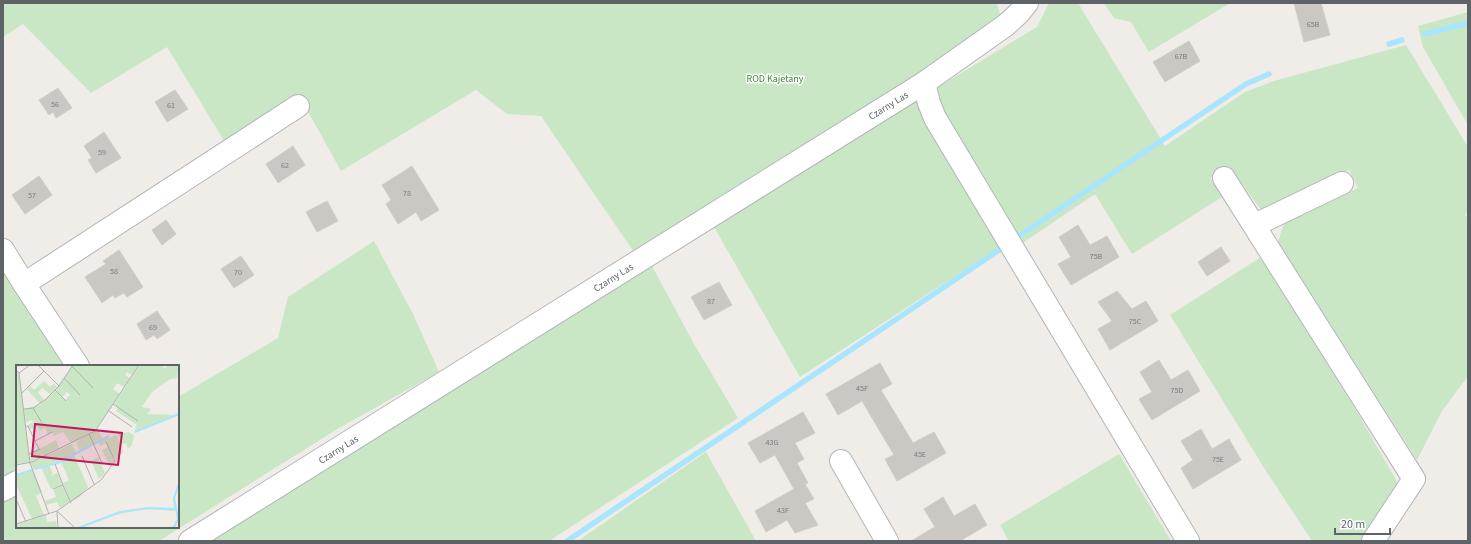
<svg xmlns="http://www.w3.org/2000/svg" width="1471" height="544" viewBox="0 0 1471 544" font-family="'Source Sans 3',sans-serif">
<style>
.green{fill:#c9e7c4}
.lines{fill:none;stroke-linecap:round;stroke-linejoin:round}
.stream{stroke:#a9e6fe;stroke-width:5.5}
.building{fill:#cbc7c3;stroke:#d5cdc5}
.minor-casing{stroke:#b2b5b9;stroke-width:24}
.minor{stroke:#fff;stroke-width:22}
.labels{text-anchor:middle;stroke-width:3;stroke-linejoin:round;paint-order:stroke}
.number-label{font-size:8px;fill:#797c7e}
.park-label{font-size:10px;fill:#3f8536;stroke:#fff}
.street-label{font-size:10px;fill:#5e6367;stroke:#fff}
.inset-river{fill:none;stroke:#a9e6fe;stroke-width:2}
.inset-road{fill:none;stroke:#b2b1b0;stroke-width:1}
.view{fill:#c2185b;fill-opacity:0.15;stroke:#c2185b;stroke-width:2}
.inset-edge{fill:none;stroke:#5e6367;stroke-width:2}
</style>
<rect width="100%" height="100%" fill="#f0ece7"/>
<g class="green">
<path d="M3,3h993l7,18 -365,237 -97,-142 -34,-2 -31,-24 -135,81 -41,-74 -74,47 -59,-97 -76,46 -68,-69 -20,13z"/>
<path d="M1049,3h29l87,143 80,-54 29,-11 132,-36 62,102v65l-3,2 3,5v157l-26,35 -25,49 -139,-218 7,-22 73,-32 -9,-18 -86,43 -33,-46 -20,11 12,19 -90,57 -37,-60 -77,52 -84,-140 4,-19 99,-60z"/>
<path d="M1104,3h126l-81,49 -18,-30 -17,-4z"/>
<path d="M1468,12v113l-45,-78 -5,-21z"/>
<path d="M919,98l87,145 -206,134 -86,-150z"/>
<path d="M374,241l39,73 26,58 -100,56 -180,113h-156v-39l14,-8v33h161v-130l100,-59 10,-41z"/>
<path d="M1261,257l96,155 42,73 -39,56h-48l-46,-70 -96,-156z"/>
<path d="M3,262l67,104h-53v107l-14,9z"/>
<path d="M652,266l42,78 44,74 -189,123h-343l243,-154z"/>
<path d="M706,452l50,89h-178z"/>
<path d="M1119,454l52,87h-162l-9,-16z"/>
</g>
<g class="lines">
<g class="stream">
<path d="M1425,34l43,-11"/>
<path d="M1389,44l13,-4"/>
<path d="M1016,238l230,-154 23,-10"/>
<path d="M567,541l438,-295"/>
</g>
</g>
<g class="building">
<path d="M1294,3h27l9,32 -26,7z"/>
<path d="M1189,41l11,20 -35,21 -12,-20z"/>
<path d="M58,88l14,20 -16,10 -3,-6 -4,3 -10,-15z"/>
<path d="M175,90l13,19 -21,13 -12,-20z"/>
<path d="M104,132l17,26 -25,15 -8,-13 4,-2 -8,-12z"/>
<path d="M293,146l12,19 -27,18 -12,-19z"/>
<path d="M412,166l27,44 -18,11 -5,-9 -18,12 -12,-20 5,-4 -9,-15z"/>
<path d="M39,176l13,19 -27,19 -13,-19z"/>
<path d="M327,201l11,20 -21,11 -11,-20z"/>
<path d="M166,220l10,14 -14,11 -10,-15z"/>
<path d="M1078,225l12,20 17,-9 12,21 -48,28 -13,-21 13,-7 -12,-20z"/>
<path d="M1221,247l9,14 -23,15 -9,-14z"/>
<path d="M119,250l24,37 -16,10 -3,-4 -9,5 -2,-3 -11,8 -17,-26 21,-13 -3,-3z"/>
<path d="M241,256l13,19 -20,13 -13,-19z"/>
<path d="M719,282l13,23 -28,15 -13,-23z"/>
<path d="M1117,291l15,18 14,-8 12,20 -48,29 -12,-21 14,-8 -14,-19z"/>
<path d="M157,311l13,19 -13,9 -3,-4 -8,5 -9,-16z"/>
<path d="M1159,360l12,20 17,-10 12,21 -48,29 -13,-21 13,-7 -12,-20z"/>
<path d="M880,363l12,21 -11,6 32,53 21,-11 12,21 -49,28 -12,-22 9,-4 -32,-54 -24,14 -12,-21z"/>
<path d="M803,412l12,21 -20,10 9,16 -7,4 11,20 -3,1 9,15 -9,4 13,22 -23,8 -8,-13 -21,12 -11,-21 39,-22 -19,-34 -15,8 -12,-20z"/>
<path d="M1201,429l11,20 17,-10 12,21 -48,29 -12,-21 12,-8 -12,-19z"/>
<path d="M943,497l11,19 21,-12 12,21 -27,16h-49l24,-14 -11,-18z"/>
</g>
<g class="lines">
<defs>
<g id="minor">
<path d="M924,83l5,20 6,15 253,423"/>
<path d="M1224,178l190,301 -41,62"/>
<path d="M1255,225l87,-42"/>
<path d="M3,250l21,34"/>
<path d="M78,366l-54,-82 274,-178"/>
<path d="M841,461l46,80"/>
<path d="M3,490l14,-8"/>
<path d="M190,541l734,-458 82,-58 13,-12 8,-10"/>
</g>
</defs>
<use href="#minor" class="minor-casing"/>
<use href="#minor" class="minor"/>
</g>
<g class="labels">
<g class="number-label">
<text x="1313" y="27">65B</text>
<text x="1181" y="59">67B</text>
<text x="55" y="107">56</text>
<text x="171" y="108">61</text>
<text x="102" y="155">59</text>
<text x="285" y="168">62</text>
<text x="407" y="196">78</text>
<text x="32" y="198">57</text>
<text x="1096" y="259">75B</text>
<text x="114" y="274">58</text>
<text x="238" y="275">70</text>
<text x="711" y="304">87</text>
<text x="1135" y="324">75C</text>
<text x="153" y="330">69</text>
<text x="862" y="391">45F</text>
<text x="1177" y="393">75D</text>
<text x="772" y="445">43G</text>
<text x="920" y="457">45E</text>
<text x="1218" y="462">75E</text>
<text x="783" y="513">43F</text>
</g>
<g class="park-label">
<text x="775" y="82">ROD Kajetany</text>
</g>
<g class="street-label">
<text transform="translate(888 105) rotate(-32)" y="4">Czarny Las</text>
<text transform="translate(613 277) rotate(-32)" y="4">Czarny Las</text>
<text transform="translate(338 449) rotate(-32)" y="4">Czarny Las</text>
</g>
</g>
<g transform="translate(16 365)">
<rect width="163" height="163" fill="#f0ece7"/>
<path d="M57,0h65l-6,10 -5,-3 -2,3 5,3 -6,9 -7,-4 -4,6 7,5 -26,37 -23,12 -8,-11 -9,4 -2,-4 -4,2 -3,-6 -5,2 -3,-4 -7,3 -2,-4 6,-3 -3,-2 -5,2 -2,-13 16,-4 15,-14 10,9 5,-5 -3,-3 -5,5 -6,-7zM124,0h21l4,4 2,-4h12l-2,13 -7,1 -18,13 -10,15 9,2 -4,5 32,1 -45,18 3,-8 -21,-14 2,-3 -4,-4zM0,6l3,3 11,88 -14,2zM28,16l6,6 4,-4 3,4 -7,7 -8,-6 -4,5 6,7 -4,4 -13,-15 3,-3 4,4zM82,64l5,11 14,-5 6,17 -7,8 -10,-17 -6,3 -2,-4 -18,9 -4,-9zM113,67l5,4 -2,9 -4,4 -2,-6 -4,1 -4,-10zM40,75l3,8 -28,14 -1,-8zM56,79l4,9 -18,9 -25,7 -2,-6zM92,82l6,14 -4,5 -8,-16zM58,90l14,32 -8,10 -9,5 -8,-19 6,-3 -8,-18zM82,92l7,16 -6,6 -8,-18zM33,100l4,8 -3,3 8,-3 4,12 -11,4 -10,-22zM17,105l9,22 -6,4 8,19 -12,4 -16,-35v-9zM163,117l-4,16 4,21 -4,9h-3l5,-7 -1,-10 -29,-2 -30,5 -41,14 41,-16 31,-5 26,2 -1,-11zM47,121l7,15 -10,7 -3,-6 -11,3 -1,-4 11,-4 -3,-7zM30,150l1,7 9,-1 1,7h-41v-3z" fill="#c9e7c4"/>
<path class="inset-river" d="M119,67l44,-18M78,79l15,-8M18,104l24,-6 34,-18M0,110l16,-5M62,163l43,-16 28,-4 28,1M158,163l4,-10 -4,-20 5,-14"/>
<path class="inset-road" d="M22,0l21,21M56,1l21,22M0,5l3,3 11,90 19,51M3,8l11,-8M48,13l16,17M39,25l11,11M6,28l22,-22M97,39l25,17M17,43l9,15M8,44l9,-1 12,-8 14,-14 14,-21M93,46l23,16M10,62l2,-1 7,15M73,69l13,29M23,84l-4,-8 17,-9M13,89l11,-5M66,91l12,28M0,100l16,-3 63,-31 44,-66M47,120l8,18M37,124l10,-4 -8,-21M0,134l10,23M41,146l18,17M41,147l1,16M0,159l41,-13 44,-31 14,-19 -9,-19"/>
<path class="view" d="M19,59l87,9 -4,32 -86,-9z"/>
<rect width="163" height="163" class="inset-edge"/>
</g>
<rect width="1471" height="544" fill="none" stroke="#5e6367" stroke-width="8"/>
<path d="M1335 528v6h55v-6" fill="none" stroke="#5e6367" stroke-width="2"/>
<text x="1341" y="528" font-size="12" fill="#5e6367" stroke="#ffffff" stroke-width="3" paint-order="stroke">20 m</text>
</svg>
